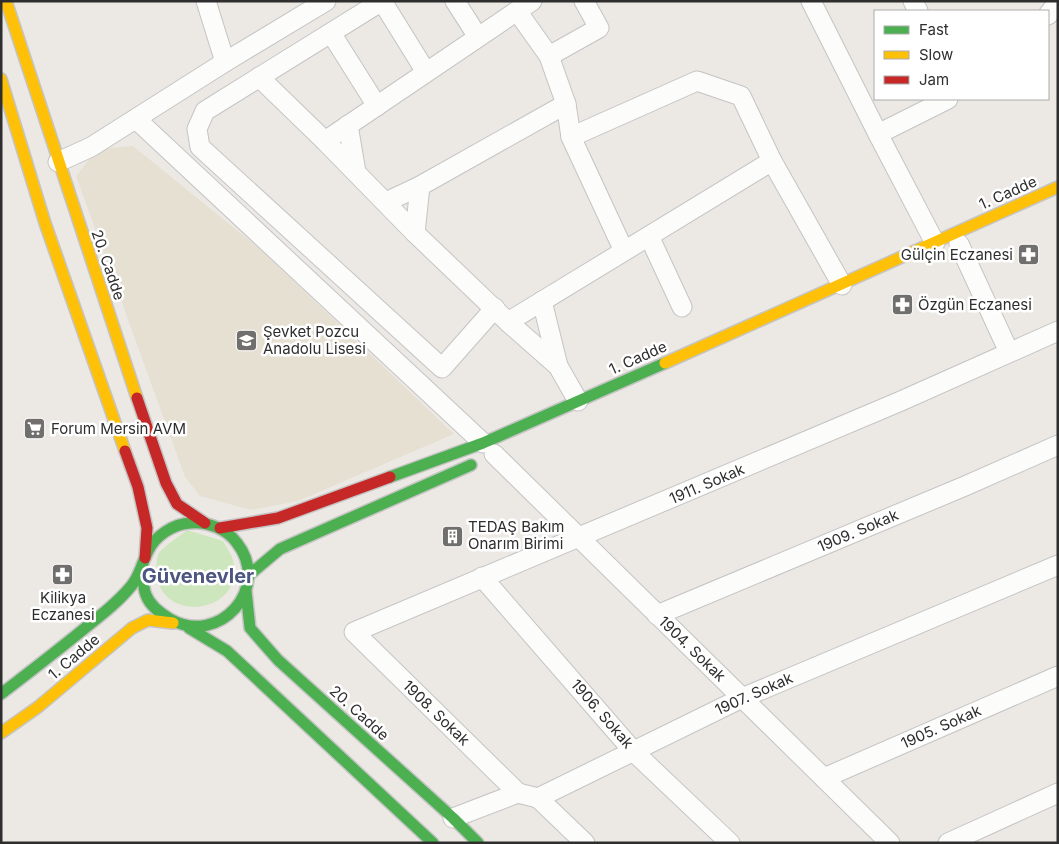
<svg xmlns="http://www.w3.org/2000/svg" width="1059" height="844" viewBox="0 0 1059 844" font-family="Inter,sans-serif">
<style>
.education{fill:#e6e0d3}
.green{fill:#cee6be}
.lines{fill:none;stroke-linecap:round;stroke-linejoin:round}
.street-casing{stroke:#c5c4c5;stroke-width:21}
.fast-casing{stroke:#c5c4c5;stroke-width:14}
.slow-casing{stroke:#c5c4c5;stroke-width:14}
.jam-casing{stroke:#c5c4c5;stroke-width:14}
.street{stroke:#fcfcfb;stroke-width:19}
.fast{stroke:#4caf50;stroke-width:11}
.slow{stroke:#ffc107;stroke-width:11}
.jam{stroke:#c62828;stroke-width:11}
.labels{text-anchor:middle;stroke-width:5;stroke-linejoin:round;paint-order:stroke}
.street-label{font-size:15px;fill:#2e2e2e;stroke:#fff}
.poi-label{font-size:15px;fill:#2e2e2e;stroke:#fff;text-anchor:start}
.district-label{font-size:20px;font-weight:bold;fill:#4d5680;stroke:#fff}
</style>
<rect width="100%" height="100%" fill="#ece8e4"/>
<path class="education" d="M133,146l127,103 194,185 -156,67 -47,9 -51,-14 -15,-19 -109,-301 17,-21 17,-7z"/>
<path class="green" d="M187,530l36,11c4,7 11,17 11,25 6,48 -72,57 -77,9 -1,-7 -1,-14 1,-20 3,-7 22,-19 29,-25z"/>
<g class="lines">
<defs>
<g id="street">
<path d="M206,1l19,61"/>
<path d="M382,1l-177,110 -8,18 3,18 242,221 53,-60"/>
<path d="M382,1l44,71"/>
<path d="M455,1l23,36"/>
<path d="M811,1l67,133 57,109"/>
<path d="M913,1l5,10"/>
<path d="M517,11l15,-10"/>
<path d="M1048,15l10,-13"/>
<path d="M331,33l46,73"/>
<path d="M549,56l50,-28 -15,-27"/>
<path d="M259,77l66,64 90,92 93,89 50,44 20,35"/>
<path d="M136,119l347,324"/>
<path d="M348,125l8,47"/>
<path d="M878,134l70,-35"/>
<path d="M571,137l126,-56 44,15 31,65 70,124"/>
<path d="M325,141l192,-130 32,45 17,48 5,33 53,114"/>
<path d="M58,162l33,-15 134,-85 101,-61"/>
<path d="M386,202l34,-16 146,-82"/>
<path d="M415,233l5,-47"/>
<path d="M649,236l33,71"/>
<path d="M959,244l50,108"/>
<path d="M542,301l16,65"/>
<path d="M508,322l264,-161"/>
<path d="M494,454l396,389"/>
<path d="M482,577l152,175 96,91"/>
<path d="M657,615l308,-129 93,-41"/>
<path d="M824,778l234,-102"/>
<path d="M518,793l-164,-161 547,-231 157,-70"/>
<path d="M538,798l47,45"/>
<path d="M453,818l65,-25 20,5 204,-100 316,-133"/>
<path d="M948,843l110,-50"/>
</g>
<g id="fast">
<path d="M390,477l93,-34 182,-80"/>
<path d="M249,575l31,-26 191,-84"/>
<path d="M246,591l4,37 28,32 175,158 25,25"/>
<path d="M189,628l38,23 206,192"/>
<path d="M1,694c26,-20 52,-40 78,-61 18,-15 38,-29 53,-48 8,-10 10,-22 16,-34 7,-15 25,-27 42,-28 17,-2 37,6 47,20 35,45 -18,104 -67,76 -10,-6 -20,-13 -24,-24 -4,-9 -2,-20 -3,-30"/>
</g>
<g id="slow">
<path d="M6,1l131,397"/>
<path d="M1,79l44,144 80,228"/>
<path d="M665,363l393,-176"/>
<path d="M1,733l37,-26 94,-79 16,-8 25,3"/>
</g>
<g id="jam">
<path d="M137,398l29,85 11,21 28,19"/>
<path d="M125,451l13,36 9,41 -2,30"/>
<path d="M220,528l58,-10 112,-41"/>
</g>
</defs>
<use href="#street" class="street-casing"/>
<use href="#fast" class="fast-casing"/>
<use href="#slow" class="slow-casing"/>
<use href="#jam" class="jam-casing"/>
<use href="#street" class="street"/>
<use href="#fast" class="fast"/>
<use href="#slow" class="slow"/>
<use href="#jam" class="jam"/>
</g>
<defs>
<symbol id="pharmacy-square" viewBox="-11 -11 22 22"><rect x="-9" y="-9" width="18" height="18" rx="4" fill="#706f6e" stroke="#fff"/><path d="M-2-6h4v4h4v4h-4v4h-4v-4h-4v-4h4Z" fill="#fff"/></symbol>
<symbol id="school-square" viewBox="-11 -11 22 22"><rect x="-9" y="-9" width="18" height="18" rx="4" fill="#706f6e" stroke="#fff"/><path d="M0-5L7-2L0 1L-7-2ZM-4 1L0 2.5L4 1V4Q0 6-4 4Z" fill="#fff"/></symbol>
<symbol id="supermarket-square" viewBox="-11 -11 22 22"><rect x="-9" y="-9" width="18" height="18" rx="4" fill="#706f6e" stroke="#fff"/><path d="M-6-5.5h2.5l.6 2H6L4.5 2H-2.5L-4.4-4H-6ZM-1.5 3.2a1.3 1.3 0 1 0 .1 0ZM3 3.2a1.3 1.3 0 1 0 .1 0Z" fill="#fff"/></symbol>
<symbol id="building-square" viewBox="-11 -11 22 22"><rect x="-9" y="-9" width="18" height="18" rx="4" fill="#706f6e" stroke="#fff"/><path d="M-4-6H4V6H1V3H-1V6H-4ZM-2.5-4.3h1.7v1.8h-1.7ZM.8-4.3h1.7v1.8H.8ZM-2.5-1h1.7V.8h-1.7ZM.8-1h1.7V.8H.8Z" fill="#fff"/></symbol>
</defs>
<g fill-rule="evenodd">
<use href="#pharmacy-square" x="1016" y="242" width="25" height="25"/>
<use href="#pharmacy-square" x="890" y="292" width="25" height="25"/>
<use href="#school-square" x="234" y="328" width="25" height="25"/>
<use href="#supermarket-square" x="22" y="416" width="25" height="25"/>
<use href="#building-square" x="440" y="524" width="25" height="25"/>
<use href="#pharmacy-square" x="50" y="562" width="25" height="25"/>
</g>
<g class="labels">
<g class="street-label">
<text transform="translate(1008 193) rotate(-24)" y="5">1. Cadde</text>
<text transform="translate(108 265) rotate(71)" y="5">20. Cadde</text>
<text transform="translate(638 358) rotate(-24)" y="5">1. Cadde</text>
<text transform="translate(707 484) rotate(-23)" y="5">1911. Sokak</text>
<text transform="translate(858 531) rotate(-23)" y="5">1909. Sokak</text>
<text transform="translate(692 649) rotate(44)" y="5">1904. Sokak</text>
<text transform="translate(74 657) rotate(-40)" y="5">1. Cadde</text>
<text transform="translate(754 694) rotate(-24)" y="5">1907. Sokak</text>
<text transform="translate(359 713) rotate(42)" y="5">20. Cadde</text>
<text transform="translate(436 713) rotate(44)" y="5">1908. Sokak</text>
<text transform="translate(602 714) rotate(49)" y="5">1906. Sokak</text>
<text transform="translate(941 727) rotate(-24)" y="5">1905. Sokak</text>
</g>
<g class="poi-label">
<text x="1013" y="260" text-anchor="end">Gülçin Eczanesi</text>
<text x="918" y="310">Özgün Eczanesi</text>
<text x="263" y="337">Şevket Pozcu<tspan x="263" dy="17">Anadolu Lisesi</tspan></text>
<text x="51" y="434">Forum Mersin AVM</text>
<text x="468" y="532">TEDAŞ Bakım<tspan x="468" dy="17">Onarım Birimi</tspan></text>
<text x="63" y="603" text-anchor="middle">Kilikya<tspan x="63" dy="17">Eczanesi</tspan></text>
</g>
<g class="district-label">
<text x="198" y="583">Güvenevler</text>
</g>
</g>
<rect width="1059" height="844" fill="none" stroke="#2e2e2e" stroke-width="5"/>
<rect x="874" y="10" width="175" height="90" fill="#ffffff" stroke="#ababab"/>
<rect x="884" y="26" width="25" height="8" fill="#4caf50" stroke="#ababab"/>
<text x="919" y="35" font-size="15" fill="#2e2e2e">Fast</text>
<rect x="884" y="51" width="25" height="8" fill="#ffc107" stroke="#ababab"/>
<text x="919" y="60" font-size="15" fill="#2e2e2e">Slow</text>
<rect x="884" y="76" width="25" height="8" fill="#c62828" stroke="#ababab"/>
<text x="919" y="85" font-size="15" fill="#2e2e2e">Jam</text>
</svg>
